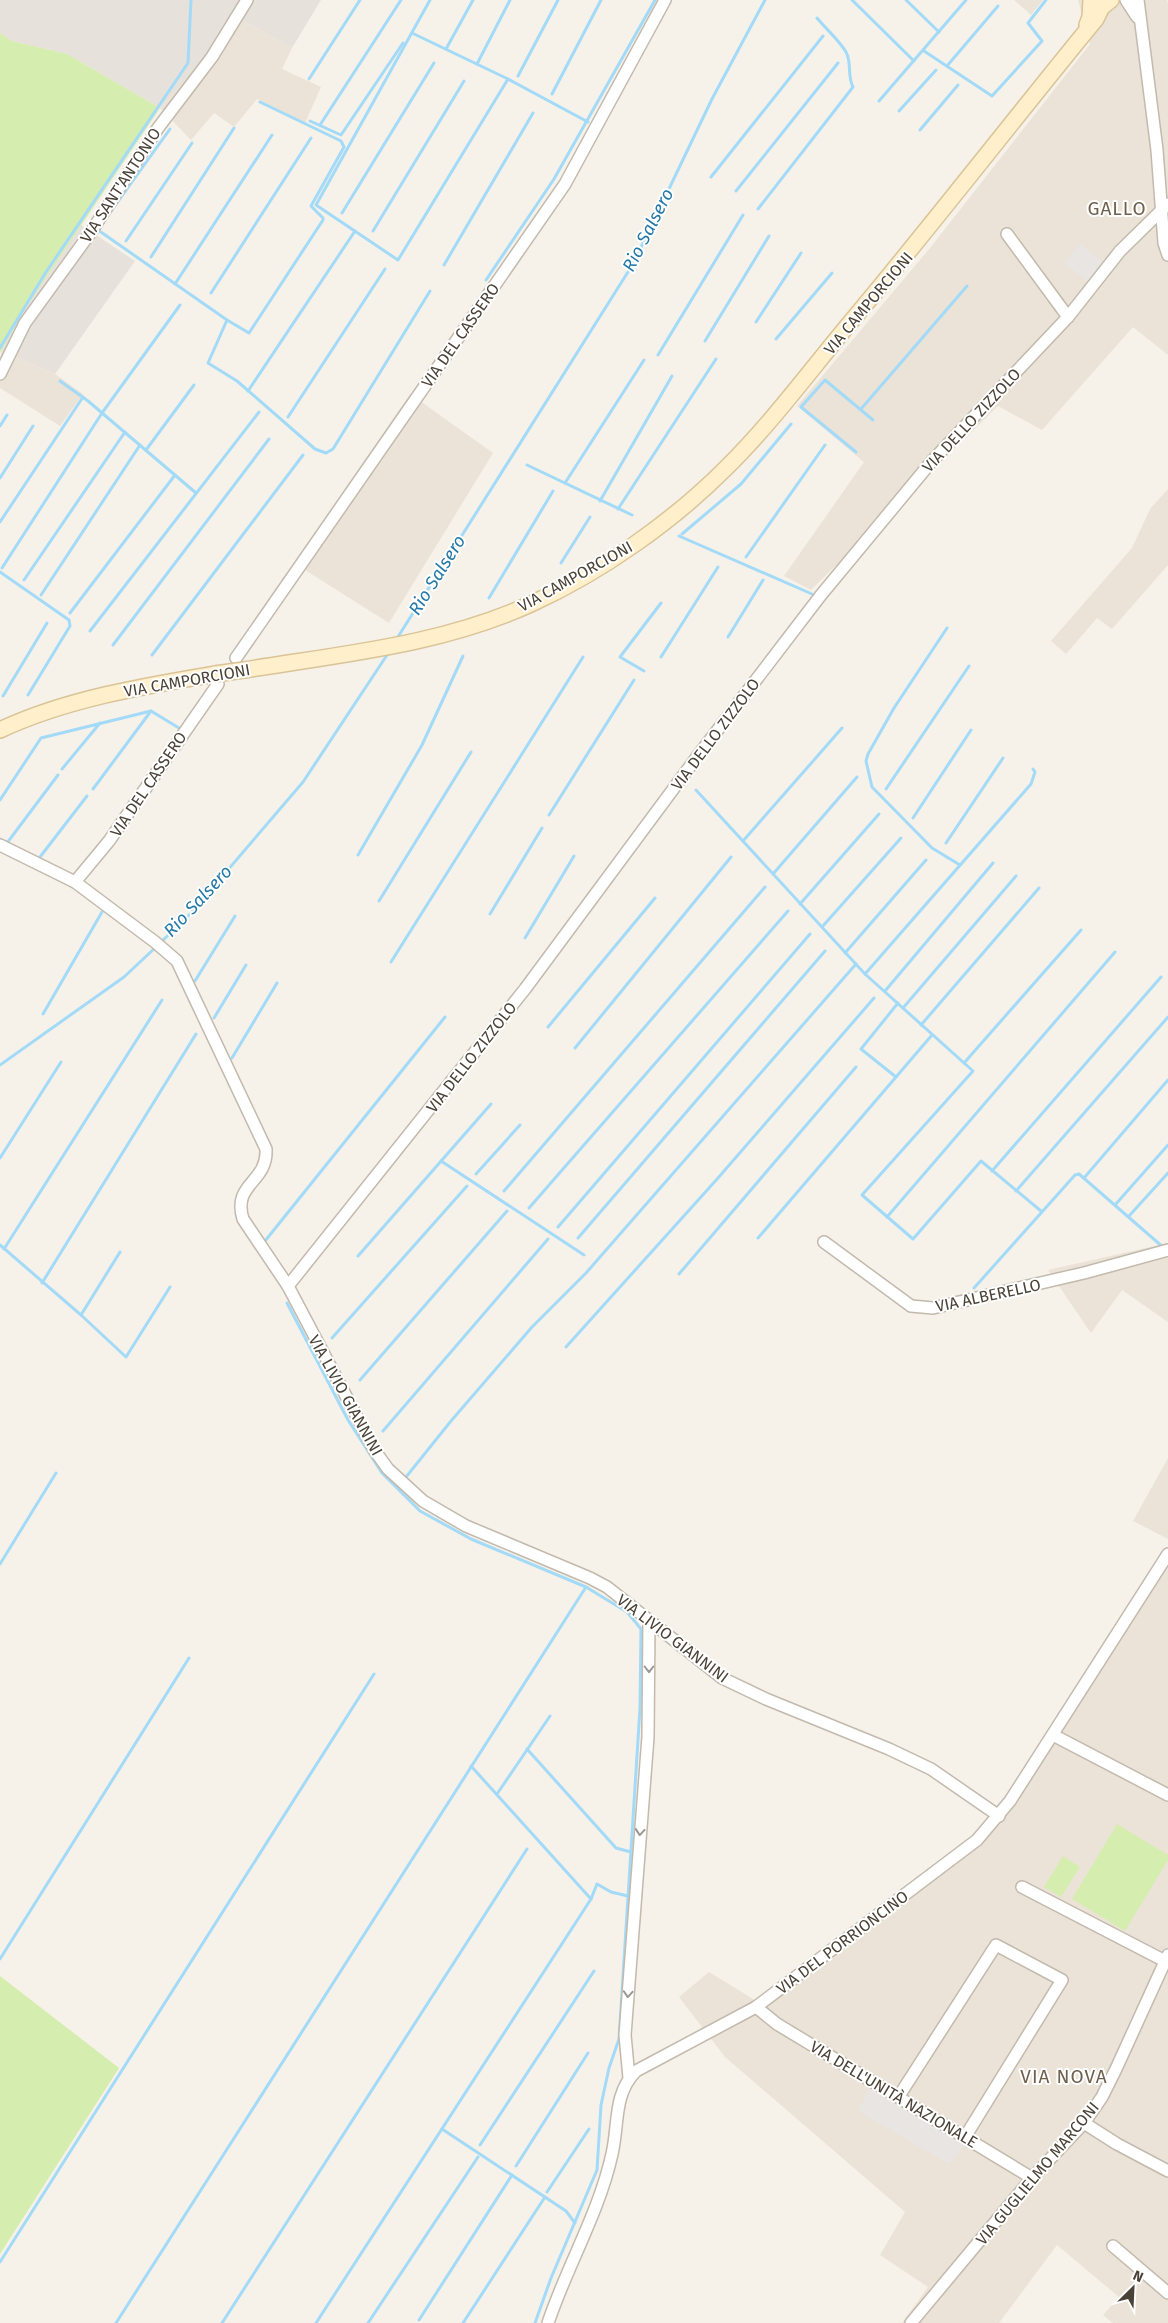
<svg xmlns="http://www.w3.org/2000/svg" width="1168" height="2323" viewBox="0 0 1168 2323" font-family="'Fira Sans',sans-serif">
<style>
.residential{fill:#ebe3d8}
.industrial{fill:#e6e1db}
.green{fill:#d6edb0}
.parking{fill:#e8e5e2}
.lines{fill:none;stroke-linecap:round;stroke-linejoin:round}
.stream{stroke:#a3daf7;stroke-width:3}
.minor-casing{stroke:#c3b9ac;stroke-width:14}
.secondary-casing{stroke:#dac497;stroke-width:18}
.minor{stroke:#fff;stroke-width:11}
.secondary{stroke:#ffefcb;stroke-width:15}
.secondary-bridge-casing{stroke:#dac497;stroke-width:18;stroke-linecap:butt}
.secondary-bridge{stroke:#ffefcb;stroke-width:15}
.oneway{stroke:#9c9791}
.labels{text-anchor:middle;stroke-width:4;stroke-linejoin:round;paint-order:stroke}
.street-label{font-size:16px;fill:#4b4237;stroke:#fff}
.water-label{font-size:18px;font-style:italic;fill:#2378a7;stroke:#fff}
.quarter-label{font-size:19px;letter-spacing:1px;fill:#6f5f4d;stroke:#fff}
</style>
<rect width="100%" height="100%" fill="#f6f2ea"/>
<g class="residential">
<path d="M1014,0h29l-12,15z"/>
<path d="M1078,0h89l1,4v351l-35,-28 -91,103 -44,-24 -187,184 -27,-14 80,-114 -67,-56 133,-158 160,-204z"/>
<path d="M233,15l59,33 -10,21 39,18 -16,36 -48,-24 -23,28 -20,-14 -23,27 -31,-32 47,-51z"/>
<path d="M1,351l54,23 28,20 -23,32 -60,-38z"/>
<path d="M410,394l83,59 -104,170 -95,-60z"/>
<path d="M1168,489v76l-56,64 -15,-11 -31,36 -15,-13 81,-93 18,-39z"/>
<path d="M1168,1243v79l-46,-32 -31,43 -43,-63z"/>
<path d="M1168,1458v81l-35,-18z"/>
<path d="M1168,1565v758h-55l-10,-8 16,-18 -62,-52 -58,78h-97l26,-36 -48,-32 25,-43 -180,-155 -46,-60 30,-25 54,33 249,-200z"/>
</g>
<g class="industrial">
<path d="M0,0h321l-29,48 -59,-33 -26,42 -47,51 -93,-54 -55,-13 -12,-8z"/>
<path d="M81,225l54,36 -80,113 -54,-23 26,-45z"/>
</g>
<g class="green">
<path d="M0,33l12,8 55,13 93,54 -133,198 -27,47z"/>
<path d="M1117,1824l51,31v5l-43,71 -53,-32z"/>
<path d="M1063,1856l17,11 -19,30 -17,-10z"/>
<path d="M0,1976l119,92 -119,186z"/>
</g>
<g class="parking">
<path d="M1080,244l28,22 -16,19 -28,-22z"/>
<path d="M871,2086l95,57 -17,21 -91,-53z"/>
</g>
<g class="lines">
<g class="stream">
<path d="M430,0l-114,205 82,55 110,-181"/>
<path d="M852,0l62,61"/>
<path d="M906,0l33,32"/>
<path d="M412,33l96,46 80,43"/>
<path d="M446,49l27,-49"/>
<path d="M924,51l68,45 50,-55 -14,-18 18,-23"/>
<path d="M477,64l33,-64"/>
<path d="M947,66l51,-60"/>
<path d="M518,76l40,-76"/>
<path d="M309,79l51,-79"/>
<path d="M552,94l49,-94"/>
<path d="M879,101l87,-101"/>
<path d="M899,111l37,-41"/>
<path d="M310,121l31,14 62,-92"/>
<path d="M320,125l81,-125"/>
<path d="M920,130l38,-45"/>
<path d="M711,177l112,-141"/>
<path d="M736,191l102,-128"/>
<path d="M758,209l95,-122c-6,-11 -1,-24 -7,-35 -7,-12 -20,-23 -29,-34"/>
<path d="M342,213l92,-150"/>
<path d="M104,221l66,-92"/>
<path d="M99,229l-1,1 129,90 -19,43 29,18 78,68 11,4 7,-4 97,-158"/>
<path d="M373,231l91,-150"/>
<path d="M126,241l66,-98"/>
<path d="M151,257l83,-129"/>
<path d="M444,265l89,-152"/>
<path d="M486,280l68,-101 101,-179"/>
<path d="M175,284l97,-149"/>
<path d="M211,293l100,-155"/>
<path d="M227,320l22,13 74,-113v-2l-12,-12 33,-59 -3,-6 -81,-39"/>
<path d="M756,322l45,-69"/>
<path d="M776,339l56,-66"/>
<path d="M705,341l64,-105"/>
<path d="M0,348l46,-76 142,-209 3,-63"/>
<path d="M658,355l85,-140"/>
<path d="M60,381l28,20 108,92"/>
<path d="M248,391l107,-160"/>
<path d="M861,409l106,-123"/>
<path d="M288,417l97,-148"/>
<path d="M0,426l7,-11"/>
<path d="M146,450l48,-65"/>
<path d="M856,452l-55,-45 24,-27 48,40"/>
<path d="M527,465l105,50"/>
<path d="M0,478l33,-52"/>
<path d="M565,483l79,-123"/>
<path d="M600,501l72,-125"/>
<path d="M618,509l98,-150"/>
<path d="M0,522l83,-125"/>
<path d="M682,534l59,-50 50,-60"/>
<path d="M679,536l133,58"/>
<path d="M746,557l79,-112"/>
<path d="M561,563l29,-46"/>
<path d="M2,568l100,-155 78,-108"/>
<path d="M0,572l69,48 1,6 -42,69"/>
<path d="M24,580l101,-148"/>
<path d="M41,595l99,-150"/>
<path d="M489,598l64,-107"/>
<path d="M70,613l105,-138"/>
<path d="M947,628l-53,80 -26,46 -2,7 6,26 60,61 28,17"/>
<path d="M90,631l169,-219"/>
<path d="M728,637l35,-57"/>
<path d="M396,640l237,-376 79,-165 53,-99"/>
<path d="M113,645l156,-206"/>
<path d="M152,655l151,-200"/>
<path d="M661,657l57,-90"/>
<path d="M644,671l-24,-14 41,-54"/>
<path d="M3,696l44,-73"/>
<path d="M62,769l38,-46"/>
<path d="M93,789l58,-78"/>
<path d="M886,789l83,-123"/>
<path d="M696,790l169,184 108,97 -111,124 51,44 68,-78 60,50"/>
<path d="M0,800l41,-62 110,-27 28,17"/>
<path d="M549,815l85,-135"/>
<path d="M913,818l58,-88"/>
<path d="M0,839l7,4 51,-68"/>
<path d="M743,841l99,-113"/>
<path d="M946,843l57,-85"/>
<path d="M358,855l64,-110 41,-89"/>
<path d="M40,857l47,-61"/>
<path d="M773,874l84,-97"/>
<path d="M379,901l92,-149"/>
<path d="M800,904l79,-90"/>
<path d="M490,914l52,-86"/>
<path d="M822,927l79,-89"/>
<path d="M525,938l49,-82"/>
<path d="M160,943l31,-30 112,-131 86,-130"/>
<path d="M845,953l81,-93"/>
<path d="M391,962l192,-305"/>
<path d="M865,974l166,-190 4,-12 -2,-3"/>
<path d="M195,981l40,-65"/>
<path d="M885,991l108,-128"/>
<path d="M903,1008l113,-132"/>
<path d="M43,1014l59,-102"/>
<path d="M214,1018l32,-53"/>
<path d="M921,1025l118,-137"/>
<path d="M548,1027l107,-129"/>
<path d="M575,1048l156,-191"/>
<path d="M232,1058l45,-75"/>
<path d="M964,1063l117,-133"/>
<path d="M0,1065l124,-88 32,-30"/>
<path d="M896,1077l-35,-28 37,-46"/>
<path d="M0,1158l61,-96"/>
<path d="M441,1161l143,94"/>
<path d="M992,1171l169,-194"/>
<path d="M476,1174l44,-49"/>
<path d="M1084,1178l84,-98"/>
<path d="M504,1191l261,-304"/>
<path d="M1016,1191l152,-174"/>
<path d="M1115,1205l53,-60"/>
<path d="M529,1208l259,-297"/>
<path d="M1129,1216l39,-43"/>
<path d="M887,1217l228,-265"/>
<path d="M558,1227l252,-293"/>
<path d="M578,1238l247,-287"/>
<path d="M758,1238l174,-203"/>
<path d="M265,1241l180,-224"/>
<path d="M0,1245l81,70 45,42 44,-70"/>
<path d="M4,1249l158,-249"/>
<path d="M358,1256l133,-152"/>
<path d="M679,1274l177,-207"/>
<path d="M42,1283l154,-249"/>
<path d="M974,1288l101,-113 4,-1 85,74"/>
<path d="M287,1303l61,117 34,53 38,38 51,28 115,48 41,25 14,17 -1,79 -21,331 -10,29 -8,37 -4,65 -46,108 -16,45"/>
<path d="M81,1315l39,-63"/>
<path d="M332,1338l135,-152"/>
<path d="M566,1347l152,-169 156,-180"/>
<path d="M360,1380l147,-169"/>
<path d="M383,1431l165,-192"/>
<path d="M406,1477l45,-56 81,-94 54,-54 270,-309"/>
<path d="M0,1564l56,-91"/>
<path d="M527,1749l89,99 15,4"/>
<path d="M471,1766l120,133"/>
<path d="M497,1794l53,-78"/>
<path d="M0,1959l189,-301"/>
<path d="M442,2129l124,82 9,12"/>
<path d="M480,2145l114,-174"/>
<path d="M516,2166l72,-113"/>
<path d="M547,2192l42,-63"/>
<path d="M0,2262l374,-588"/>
<path d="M419,2320l93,-145"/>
<path d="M116,2323l470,-736"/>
<path d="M222,2323l305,-474"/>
<path d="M316,2323l275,-424 6,-15 14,8 17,4"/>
<path d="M368,2323l110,-166"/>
<path d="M463,2323l82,-126"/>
</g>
<defs>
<g id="minor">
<path d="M1126,0l11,17"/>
<path d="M1138,0l19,150 7,93 4,12"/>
<path d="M1007,234l61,83"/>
<path d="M0,374l25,-51 66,-91 67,-104 54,-71 35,-57"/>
<path d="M236,658l329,-474 100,-184"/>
<path d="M0,845l75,37 80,60 22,19 89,188c2,34 -34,34 -23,70l45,67 87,165 13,18 35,32 43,25 124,52 17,9 115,91 44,21 123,50 42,20 68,47"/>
<path d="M75,882l34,-41 109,-157"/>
<path d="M824,1242l87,64 22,2 151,-35 84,-23"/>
<path d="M288,1286l237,-297 172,-232 124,-162 111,-134 136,-144 52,-66 48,-47"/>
<path d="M1053,1735l115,60"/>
<path d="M1022,1887l143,74"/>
<path d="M756,2007l21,17 255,154"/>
<path d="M629,2078l-4,-43 23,-298 1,-116"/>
<path d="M899,2096l97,-151 66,35 -97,157"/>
<path d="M1084,2123l33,21 51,27"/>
<path d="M1113,2246l55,47"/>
<path d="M548,2323c19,-57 51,-110 64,-169 7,-30 1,-60 24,-83l120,-64 221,-167 33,-39 158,-247"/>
<path d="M911,2323l121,-145 52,-55 18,-26 14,-28 52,-114"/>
</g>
<g id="secondary">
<path d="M1087,25l3,-8 1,-17"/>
<path d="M244,670c98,-16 198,-25 289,-67 68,-31 139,-81 192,-134 45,-44 84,-97 124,-145 84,-100 164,-204 247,-305l6,-12 9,-7"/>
<path d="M0,730c66,-31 144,-44 215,-56"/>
</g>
</defs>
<use href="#minor" class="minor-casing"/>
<use href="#secondary" class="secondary-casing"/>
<use href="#minor" class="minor"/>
<use href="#secondary" class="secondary"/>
<defs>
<path id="secondary-bridge" d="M215,674l29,-4"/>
</defs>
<use href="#secondary-bridge" class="secondary-bridge-casing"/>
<use href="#secondary-bridge" class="secondary-bridge"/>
</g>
<defs><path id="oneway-chevron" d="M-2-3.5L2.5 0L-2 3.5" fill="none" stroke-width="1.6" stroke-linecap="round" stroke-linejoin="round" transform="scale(1.25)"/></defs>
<g class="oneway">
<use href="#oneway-chevron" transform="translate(649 1669) rotate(90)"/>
<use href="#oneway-chevron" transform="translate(640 1832) rotate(95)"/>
<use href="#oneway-chevron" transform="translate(628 1994) rotate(94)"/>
</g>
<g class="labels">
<g class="street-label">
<text transform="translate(120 185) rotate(-57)" y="6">VIA SANT'ANTONIO</text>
<text transform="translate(868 303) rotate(-50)" y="6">VIA CAMPORCIONI</text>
<text transform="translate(460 335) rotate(-55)" y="6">VIA DEL CASSERO</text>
<text transform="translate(971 420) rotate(-47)" y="6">VIA DELLO ZIZZOLO</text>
<text transform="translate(575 576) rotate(-29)" y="6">VIA CAMPORCIONI</text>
<text transform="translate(187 680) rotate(-10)" y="6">VIA CAMPORCIONI</text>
<text transform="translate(715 734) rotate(-53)" y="6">VIA DELLO ZIZZOLO</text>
<text transform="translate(148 784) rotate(-56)" y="6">VIA DEL CASSERO</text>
<text transform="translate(471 1057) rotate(-52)" y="6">VIA DELLO ZIZZOLO</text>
<text transform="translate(988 1295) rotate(-12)" y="6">VIA ALBERELLO</text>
<text transform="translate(346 1395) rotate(61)" y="6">VIA LIVIO GIANNINI</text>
<text transform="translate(673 1638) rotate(37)" y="6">VIA LIVIO GIANNINI</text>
<text transform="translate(842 1942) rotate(-37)" y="6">VIA DEL PORRIONCINO</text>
<text transform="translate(894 2094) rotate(31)" y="6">VIA DELL'UNITÀ NAZIONALE</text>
<text transform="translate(1037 2173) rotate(-50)" y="6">VIA GUGLIELMO MARCONI</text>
</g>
<g class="water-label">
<text transform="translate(648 230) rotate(-63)" y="6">Rio Salsero</text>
<text transform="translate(437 575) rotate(-58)" y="6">Rio Salsero</text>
<text transform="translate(198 901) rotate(-47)" y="6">Rio Salsero</text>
</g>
<g class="quarter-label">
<text x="1117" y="215">GALLO</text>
<text x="1064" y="2083">VIA NOVA</text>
</g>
</g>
<g transform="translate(1133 2288) rotate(24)" stroke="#ffffff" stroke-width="4" paint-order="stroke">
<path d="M0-4L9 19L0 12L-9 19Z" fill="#4b4237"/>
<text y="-8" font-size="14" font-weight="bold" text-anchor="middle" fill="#4b4237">N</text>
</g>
</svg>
